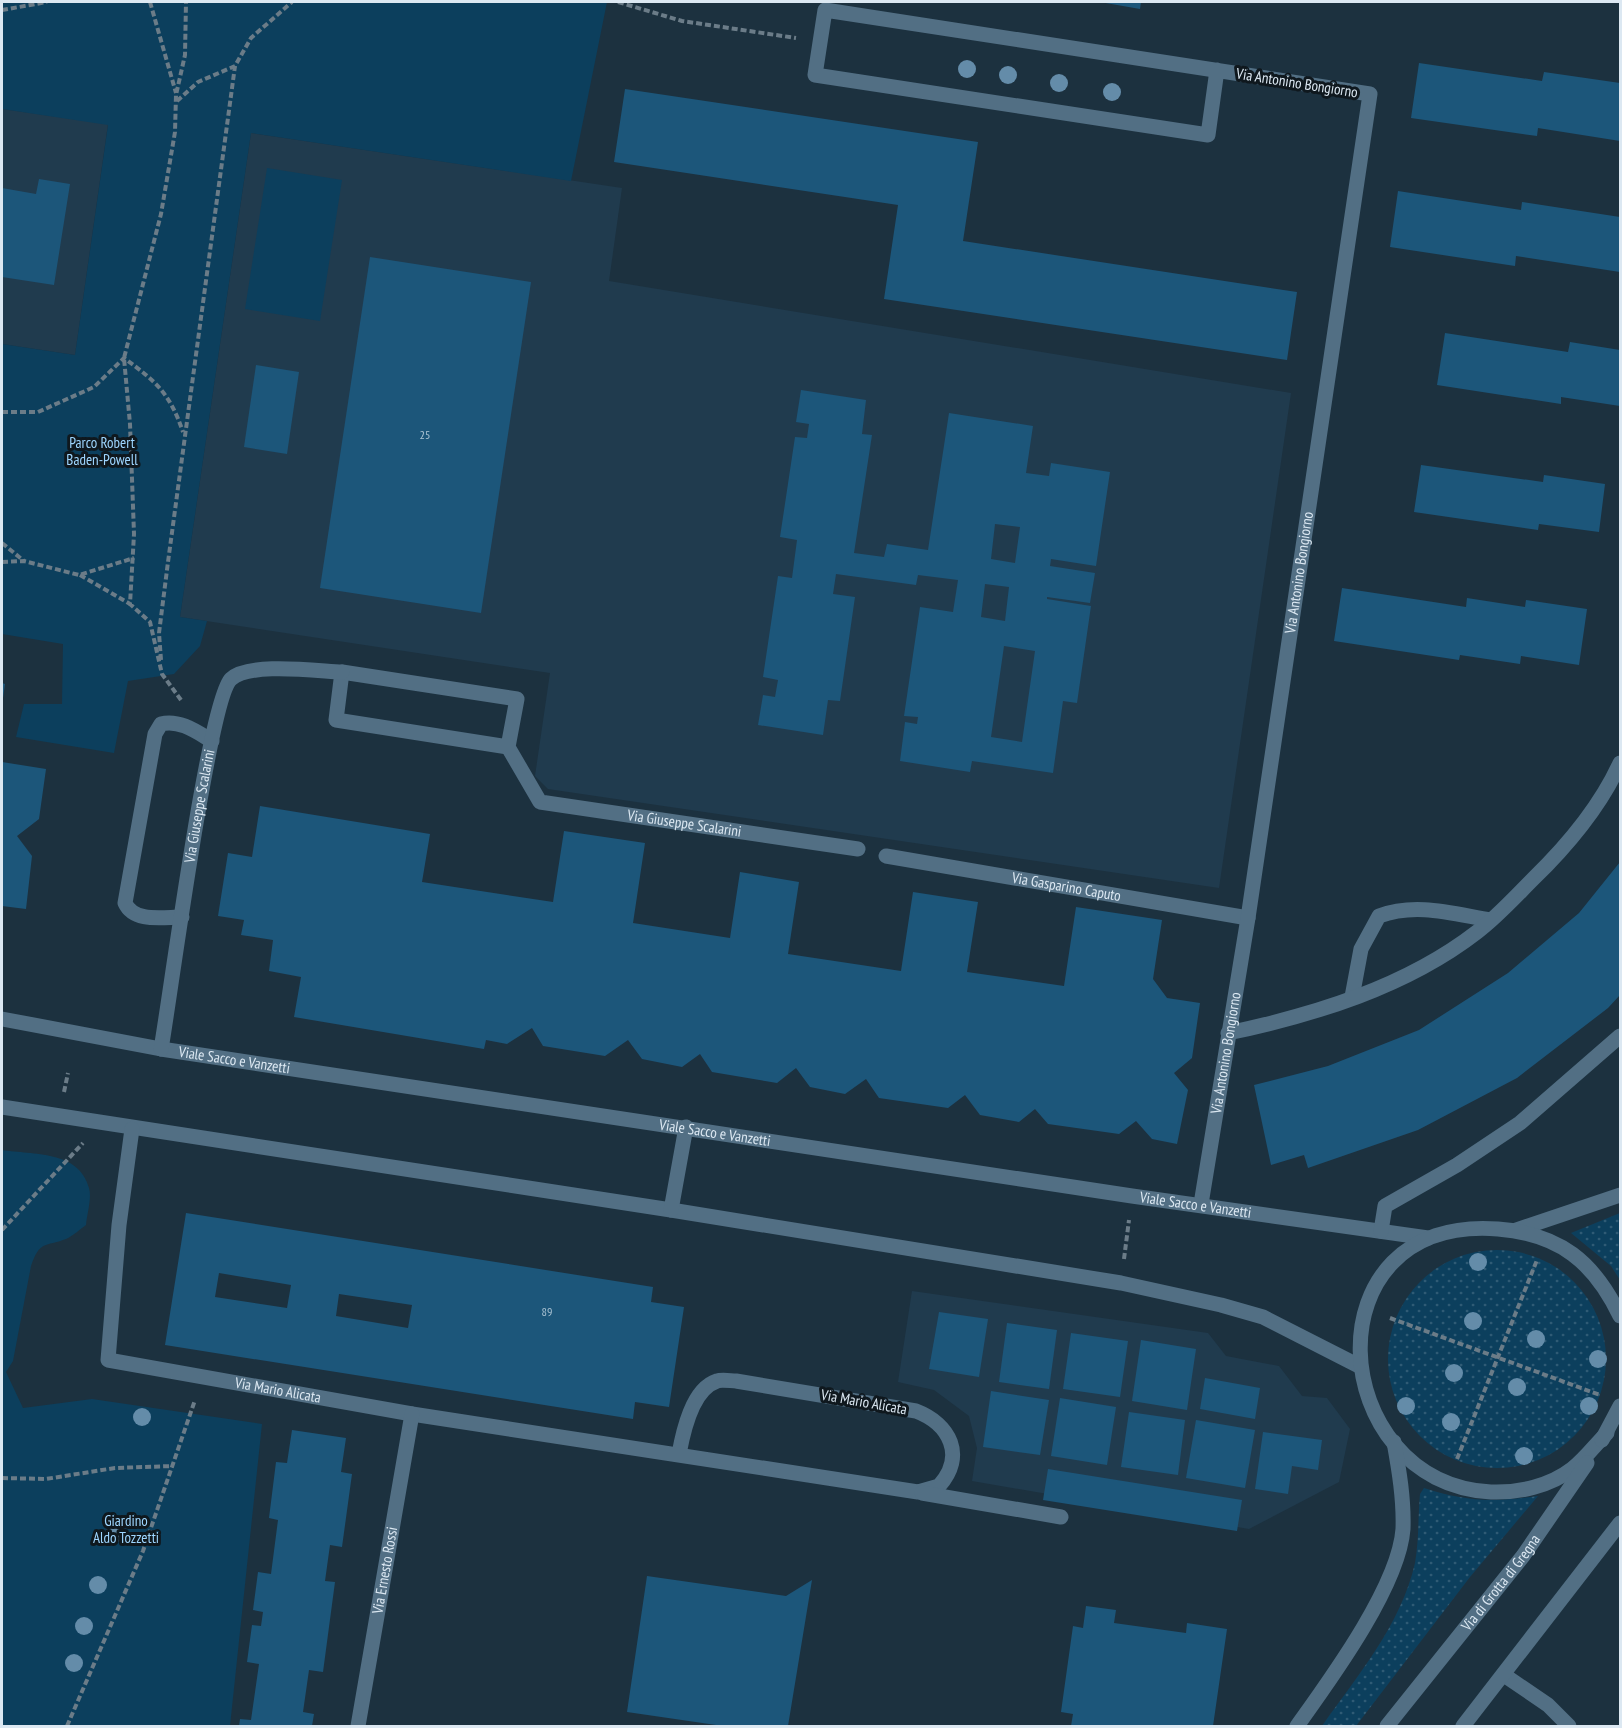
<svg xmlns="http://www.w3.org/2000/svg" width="1622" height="1728" viewBox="0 0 1622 1728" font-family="'PT Sans Narrow',sans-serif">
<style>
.built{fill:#203b4e}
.grass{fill:url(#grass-dots)}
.green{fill:#0c3f5d}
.building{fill:#1c567a;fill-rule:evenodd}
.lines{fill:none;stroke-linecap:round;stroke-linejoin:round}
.path{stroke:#6b7c88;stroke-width:4;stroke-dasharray:6 3;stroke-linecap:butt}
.minor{stroke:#526f84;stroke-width:15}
.tree{fill:#648ca9}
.labels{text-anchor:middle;stroke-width:6;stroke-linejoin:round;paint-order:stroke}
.number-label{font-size:12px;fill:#acc4d4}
.street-label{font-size:15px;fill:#dce8f2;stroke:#0f181e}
.park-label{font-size:15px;fill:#9ed6ff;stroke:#0f181e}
</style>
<defs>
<pattern id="grass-dots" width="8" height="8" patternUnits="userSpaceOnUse" patternTransform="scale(1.5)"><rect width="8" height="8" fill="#0c3f5d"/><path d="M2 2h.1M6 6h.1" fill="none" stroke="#2f5b75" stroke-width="1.8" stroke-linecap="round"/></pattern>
</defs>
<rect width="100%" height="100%" fill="#1c313f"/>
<g class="built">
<path d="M2,109l106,15 -33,231 -73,-11z"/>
<path d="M251,133l371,55 -13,93 682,112 -72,495 -671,-99 -13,-13 15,-103 -370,-56z"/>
<path d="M912,1291l296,42 18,23 53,10 23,30 25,2 23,31 -11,53 -90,47 -277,-48 5,-33 -8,-32 -35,-26 -36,-8z"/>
</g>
<g class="grass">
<path d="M1620,1213v67l-9,-14 -40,-33z"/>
<circle cx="1497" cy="1359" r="109"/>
<path d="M1424,1488c44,14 68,14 114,8l-68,81 -114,149h-34c35,-50 79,-101 93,-163 4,-22 3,-47 5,-69z"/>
</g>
<g class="green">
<path d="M2,2h605l-36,179 -320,-48 -71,484 27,4 -7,25 -26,28 -46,7 -14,72 -98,-16 8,-33h38l1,-60 -61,-10v-290l73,11 33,-230 -106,-16z"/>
<path d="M267,168l75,12 -22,141 -75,-12z"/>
<path d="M2,1150c31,5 77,0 87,38 3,10 -2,26 -3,37 -6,4 -13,11 -20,14 -21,8 -26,1 -35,27l-18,95 -7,11 17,36 69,-9 170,25 -32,302h-228z"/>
</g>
<g class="building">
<path d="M1100,2h41l-1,7z"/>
<path d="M1419,63l123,18 2,-9 76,11v58l-82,-13 -1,8 -126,-18z"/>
<path d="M625,89l353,53 -15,99 334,51 -10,68 -403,-61 14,-94 -284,-43z"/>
<path d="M39,179l31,5 -16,101 -52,-8v-89l34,6z"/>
<path d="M1398,191l123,19 1,-8 98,15v55l-104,-16 -1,10 -125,-19z"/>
<path d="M370,257l161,25 -50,331 -161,-25z"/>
<path d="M1445,333l123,19 2,-10 50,8v56l-59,-9v7l-124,-19z"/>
<path d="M256,365l43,7 -12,82 -43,-7z"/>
<path d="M801,390l65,10 -4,34 10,1 -18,118 30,4 3,-13 41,6 21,-137 84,13 -7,47 23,3 2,-13 59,9 -14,94 -45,-7 -1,7 45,7 -5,30 -43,-6v2l44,7 -14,97 -14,-2 -10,72 -81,-12 -2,11 -70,-11 5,-39 12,2 1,-7 -14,-1 16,-109 33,5 5,-32 -40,-5 -2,10 -80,-11 -3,20 22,3 -15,104 -12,-1 -5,35 -65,-10 5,-30 12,2 3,-17 -15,-3 15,-101 14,2 5,-38 -17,-3 15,-100 12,1 2,-14 -13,-2zM995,524l25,3 -5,36 -24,-4zM985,584l24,3 -4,34 -24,-4zM1004,646l31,5 -13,91 -31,-5z"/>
<path d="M1421,465l122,17 1,-7 61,9 -6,48 -60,-8 -1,6 -124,-18z"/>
<path d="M1342,588l124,19 1,-9 58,9 1,-7 61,9 -8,56 -58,-9 -1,8 -60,-9 -1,5 -125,-19z"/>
<path d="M2,683l3,1 -2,14h-1z"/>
<path d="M2,762l44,7 -7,50 -22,17 15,20 -6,53 -24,-3z"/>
<path d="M260,806l170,28 -8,48 131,20 11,-71 81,12 -12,80 97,15 10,-66 59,10 -11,72 113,17 12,-79 65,10 -11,70 97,14 12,-79 86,13 -9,59 14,19 33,5 -8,55 -18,15 14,17 -11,54 -25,-5 -16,-18 -17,13 -71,-10 -13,-15 -16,13 -39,-7 -15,-20 -17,13 -69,-10 -13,-19 -21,15 -35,-7 -14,-19 -19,15 -65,-11 -12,-18 -18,13 -40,-8 -14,-19 -23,16 -62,-10 -11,-18 -25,16 -21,-4 -2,9 -190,-32 7,-40 -32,-6 4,-31 -32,-5 3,-15 -26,-4 10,-63 24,4z"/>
<path d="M1620,862v133l-12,13 -91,70 -99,52 -110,38 -4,-13 -33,10 -17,-80 74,-19 91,-36 89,-57 71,-60z"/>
<path d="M186,1213l467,74 -2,15 33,5 -15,100 -34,-5 -2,17 -468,-74zM219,1273l72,12 -4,23 -72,-11zM339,1294l73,11 -4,23 -72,-12z"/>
<path d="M939,1312l49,7 -9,58 -50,-8z"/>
<path d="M1007,1323l50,7 -8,59 -50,-7z"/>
<path d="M1071,1333l57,8 -8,56 -57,-8z"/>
<path d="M1141,1340l55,9 -9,61 -55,-9z"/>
<path d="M1205,1378l55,10 -5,31 -55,-10z"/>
<path d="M991,1391l58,9 -9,55 -57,-8z"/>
<path d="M1060,1398l56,9 -9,58 -56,-9z"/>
<path d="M1129,1412l56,8 -7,55 -57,-8z"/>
<path d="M1196,1420l59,10 -10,58 -59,-10z"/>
<path d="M292,1430l54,8 -5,34 11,2 -10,73 -12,-2 -5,36 10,1 -12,90 -14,-2 -6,42 11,2 -2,12h-73l1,-7 11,1 8,-56 -12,-2 5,-37 9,1 2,-14 -10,-2 5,-38 13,2 7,-54 -9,-2 7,-56 11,1z"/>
<path d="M1263,1432l59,8 -4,30 -26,-4 -4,28 -33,-5z"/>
<path d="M1048,1469l194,31 -5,31 -194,-31z"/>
<path d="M647,1576l139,20 26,-16 -24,146h-65l-96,-14z"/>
<path d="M1086,1606l30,4 -2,13 72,10 1,-10 40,6 -14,97h-142l2,-12 -12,-2 12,-86 10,2z"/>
</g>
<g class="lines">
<g class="path">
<path d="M150,2l26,91"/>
<path d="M618,2l64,19 114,17"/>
<path d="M2,10l45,-8"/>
<path d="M177,101l21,-19 37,-16 16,-28 41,-36"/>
<path d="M2,412h36l56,-25 30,-29c33,24 46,36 59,74"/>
<path d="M2,543l22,18"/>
<path d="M2,562l22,-1 55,14 55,-17"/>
<path d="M80,575l50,29"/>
<path d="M161,660l-2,-27 9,-71 67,-496"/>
<path d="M181,700l-19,-26 -12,-52 -20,-18 4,-70 -4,-110 -6,-66 37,-144 14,-82 1,-37 9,-40 1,-53"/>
<path d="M64,1092l4,-19"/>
<path d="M2,1230l81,-87"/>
<path d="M1124,1259l5,-39"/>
<path d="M1390,1318l210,77"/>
<path d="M1457,1459l80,-199"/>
<path d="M2,1478l44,1 69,-11 58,-2"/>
<path d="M67,1726l76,-175 52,-151"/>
</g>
<g class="minor">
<path id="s1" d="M508,747l-172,-27 6,-48 175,27 -9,48 32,55 318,47"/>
<path id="s2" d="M886,856l362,62"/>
<path d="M182,917c-19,0 -48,6 -57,-14l30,-169 6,-10c18,-5 36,8 51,17"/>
<path d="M1352,997l9,-48 18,-33c37,-14 75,-2 112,4"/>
<path id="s3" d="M2,1019l159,30 971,147 296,42"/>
<path d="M1228,1033c86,-18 178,-46 249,-101 20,-15 38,-35 56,-53 35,-34 67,-72 87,-116"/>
<path id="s4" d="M161,1049c9,-50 48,-350 70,-370 18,-17 86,-8 111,-7"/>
<path d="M2,1107l669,103 450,73 100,22 42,12 96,49"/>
<path id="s5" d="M132,1129l-13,96 -11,135 304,54 493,76 13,2 21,-6c27,-30 11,-62 -23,-75l-180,-30c-5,0 -14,-2 -19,0 -25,8 -34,51 -38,73"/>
<path id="s6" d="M1201,1204l47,-286 122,-824 -545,-84 -10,65 393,60 9,-65"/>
<path d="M671,1210l15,-83"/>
<path d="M1516,1230l104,-35"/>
<path d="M1381,1231l4,-25 72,-41 63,-42 100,-87"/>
<path d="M1607,1433c-11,11 -22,26 -35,36 -22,17 -53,24 -81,23 -166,-9 -185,-278 7,-263 62,5 96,33 122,87"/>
<path d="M1602,1440l18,-34"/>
<path d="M922,1493l139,24"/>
<path d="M1504,1675l44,30 21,21"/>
<path id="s7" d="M358,1726l54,-312"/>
<path d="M1297,1726c33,-46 102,-140 106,-197 1,-30 -4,-59 -9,-87"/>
<path id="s8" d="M1387,1726l136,-170 64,-93"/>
<path d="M1463,1726l157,-203"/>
</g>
</g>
<g class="tree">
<circle cx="967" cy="69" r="9"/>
<circle cx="1008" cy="75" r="9"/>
<circle cx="1059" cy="83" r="9"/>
<circle cx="1112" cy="92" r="9"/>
<circle cx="1478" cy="1262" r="9"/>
<circle cx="1473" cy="1321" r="9"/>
<circle cx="1536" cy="1339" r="9"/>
<circle cx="1598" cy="1359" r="9"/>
<circle cx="1454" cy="1373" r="9"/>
<circle cx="1517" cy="1387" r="9"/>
<circle cx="1406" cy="1406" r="9"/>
<circle cx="1589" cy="1406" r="9"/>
<circle cx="142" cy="1417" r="9"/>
<circle cx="1451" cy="1422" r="9"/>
<circle cx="1524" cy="1456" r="9"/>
<circle cx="114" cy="1534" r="9"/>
<circle cx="98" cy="1585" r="9"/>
<circle cx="84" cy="1626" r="9"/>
<circle cx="74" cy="1663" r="9"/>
</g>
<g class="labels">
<g class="number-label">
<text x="425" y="439">25</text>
<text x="547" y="1316">89</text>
</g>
<g class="street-label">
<text transform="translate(1297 83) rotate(9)" y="5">Via Antonino Bongiorno</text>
<text dy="5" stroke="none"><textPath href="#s6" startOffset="639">Via Antonino Bongiorno</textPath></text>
<text dy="5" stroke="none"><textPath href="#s4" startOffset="246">Via Giuseppe Scalarini</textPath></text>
<text dy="5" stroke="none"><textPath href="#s1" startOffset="658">Via Giuseppe Scalarini</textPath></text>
<text dy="5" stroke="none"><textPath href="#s2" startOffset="183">Via Gasparino Caputo</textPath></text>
<text dy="5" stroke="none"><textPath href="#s6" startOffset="153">Via Antonino Bongiorno</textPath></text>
<text dy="5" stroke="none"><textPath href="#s3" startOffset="236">Viale Sacco e Vanzetti</textPath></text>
<text dy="5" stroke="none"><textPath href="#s3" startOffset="722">Viale Sacco e Vanzetti</textPath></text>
<text dy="5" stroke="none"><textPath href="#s3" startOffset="1208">Viale Sacco e Vanzetti</textPath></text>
<text dy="5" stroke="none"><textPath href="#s5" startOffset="405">Via Mario Alicata</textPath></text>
<text transform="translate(864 1402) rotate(10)" y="5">Via Mario Alicata</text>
<text dy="5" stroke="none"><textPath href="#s7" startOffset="158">Via Ernesto Rossi</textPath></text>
<text dy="5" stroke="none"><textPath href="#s8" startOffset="183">Via di Grotta di Gregna</textPath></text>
</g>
<g class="park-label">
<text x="102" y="448">Parco Robert<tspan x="102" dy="17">Baden-Powell</tspan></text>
<text x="126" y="1526">Giardino<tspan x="126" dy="17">Aldo Tozzetti</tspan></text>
</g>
</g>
<rect width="1622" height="1728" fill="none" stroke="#dce8f2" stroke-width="6"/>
</svg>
